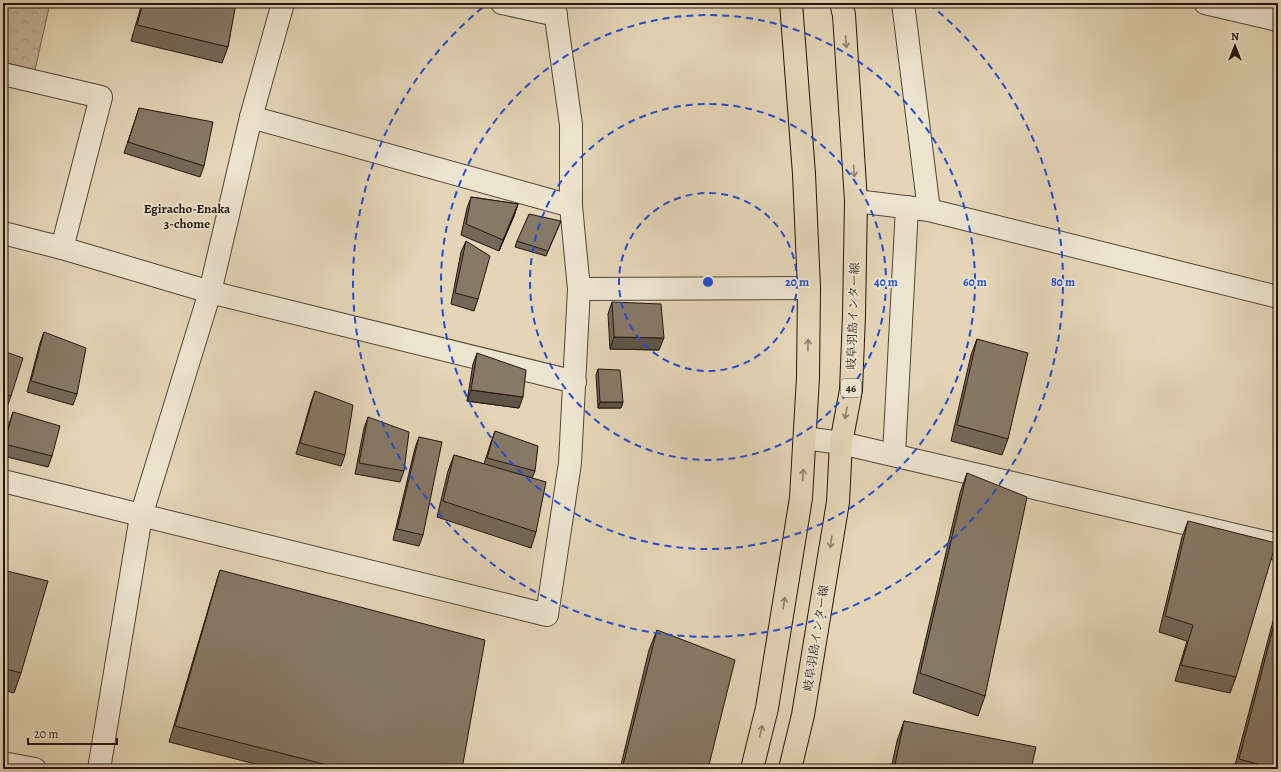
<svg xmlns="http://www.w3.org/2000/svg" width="1281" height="772" viewBox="0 0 1281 772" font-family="Alegreya,'Noto Serif JP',serif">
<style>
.park{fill:url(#park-crowns);stroke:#736454}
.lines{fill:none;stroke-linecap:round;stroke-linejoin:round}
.street-casing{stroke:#534539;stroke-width:24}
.primary-casing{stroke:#23150f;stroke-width:24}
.street{stroke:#ede4d0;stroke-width:22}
.primary{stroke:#e4d5b6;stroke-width:22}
.wall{fill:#746858;stroke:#23150f}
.shaded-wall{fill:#5e5547;stroke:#23150f}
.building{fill:#877966;stroke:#23150f}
.oneway{stroke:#8d7f6b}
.ring{fill:none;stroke:#1d4ed8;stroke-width:2;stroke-dasharray:7 5}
.labels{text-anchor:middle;stroke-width:3.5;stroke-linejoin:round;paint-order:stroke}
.shield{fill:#ede4d0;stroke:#605349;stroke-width:1}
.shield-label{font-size:11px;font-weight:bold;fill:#23150f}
.street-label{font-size:12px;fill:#23150f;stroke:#ede4d0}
.neighbourhood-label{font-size:13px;font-weight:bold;fill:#23150f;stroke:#ede4d0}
.centre{fill:#1d4ed8;stroke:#ede4d0;stroke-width:2}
.ring-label{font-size:12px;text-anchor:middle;font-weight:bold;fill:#1d4ed8;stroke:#ede4d0;stroke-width:3.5;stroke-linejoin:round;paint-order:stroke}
</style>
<defs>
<pattern id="park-crowns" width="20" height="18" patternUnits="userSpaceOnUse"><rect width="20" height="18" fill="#c3b49a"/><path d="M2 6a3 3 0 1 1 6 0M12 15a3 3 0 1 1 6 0" fill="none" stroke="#a79a84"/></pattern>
</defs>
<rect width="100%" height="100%" fill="#e4d5b6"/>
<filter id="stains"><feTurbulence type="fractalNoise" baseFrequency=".005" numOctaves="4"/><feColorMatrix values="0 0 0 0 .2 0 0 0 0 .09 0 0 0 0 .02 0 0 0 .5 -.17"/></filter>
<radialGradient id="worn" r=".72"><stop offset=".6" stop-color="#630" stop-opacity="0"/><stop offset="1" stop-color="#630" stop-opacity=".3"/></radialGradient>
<path class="park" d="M3,3h47l-15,67 -32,-8z"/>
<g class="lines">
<defs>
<g id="street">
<path d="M502,3l54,12"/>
<path d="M903,3l26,207"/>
<path d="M1205,3l73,17"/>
<path d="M3,74l98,23 -39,151"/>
<path d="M251,117l320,89"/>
<path d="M856,201l73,9 349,87"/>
<path d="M3,233l59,15 148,44 365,90"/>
<path d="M579,289l230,-1"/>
<path d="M805,438l36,5 429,100 8,7"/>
<path d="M894,455l13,-248"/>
<path d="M3,481l544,134 23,-152 9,-174 -8,-83v-81l-17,-122"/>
<path d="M3,763l32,6"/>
<path d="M99,769l42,-253 69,-224 41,-175 32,-114"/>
</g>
<g id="primary">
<path d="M752,769l15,-61 34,-210 7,-121 1,-89 -5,-114 -13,-171"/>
<path d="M790,769l13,-54 35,-213 3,-59 10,-53 3,-75 2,-114 -12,-186 -3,-12"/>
</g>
</defs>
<use href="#street" class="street-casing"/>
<use href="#primary" class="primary-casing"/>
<use href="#street" class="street"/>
<use href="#primary" class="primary"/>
</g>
<g class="wall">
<path d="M142,3h93l-7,44 -6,16 -91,-22z"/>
<path d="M139,108l65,58 -4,11 -76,-24z"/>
<path d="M471,197l47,7 -4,12 -15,35 -38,-16 6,-27z"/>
<path d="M561,221l-15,35 -31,-9 2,-6z"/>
<path d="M466,241l12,58 -4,12 -23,-7 10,-52z"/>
<path d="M612,302l47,48 -49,-1 -2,-35z"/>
<path d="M44,332l33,62 -4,11 -46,-13 13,-49z"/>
<path d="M977,339l31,100 -6,16 -51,-14 20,-86z"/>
<path d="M3,351l8,45 -4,11 -4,-1z"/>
<path d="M477,353l42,55 -52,-7 6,-37z"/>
<path d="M598,369l25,33 -2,6h-23l-2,-33z"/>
<path d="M315,391l30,64 -4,11 -45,-12 15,-52z"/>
<path d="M13,412l39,44 -4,11 -45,-11v-10l6,-22z"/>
<path d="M368,417l36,54 -4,11 -45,-8 9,-46z"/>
<path d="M495,431l40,40 -3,7 4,54 -5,16 -94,-31 11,-46 6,-16 30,9 7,-22z"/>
<path d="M419,437l4,98 -4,11 -26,-6 22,-92z"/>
<path d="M967,473l18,223 -7,20 -65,-23 47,-200z"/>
<path d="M1188,521l48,156 -6,16 -55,-12 12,-40 -28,-9 23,-95z"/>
<path d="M3,570l18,103 -7,20 -11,-3z"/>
<path d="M220,570l242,199h-187l-106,-27 46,-156z"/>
<path d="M1278,602v167h-44z"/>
<path d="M657,630l51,139h-88l29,-119z"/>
<path d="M904,721l127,48h-140l6,-28z"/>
</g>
<g class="shaded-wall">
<path d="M518,204l-4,12 -15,35 4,-11z"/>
<path d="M614,337l50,1 -5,12 -49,-1z"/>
<path d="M471,390l52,7 -4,11 -52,-7z"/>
<path d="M600,402h23l-2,6h-23z"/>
</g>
<g class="building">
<path d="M143,3h93l-8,44 -91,-22z"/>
<path d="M139,108l74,14 -9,44 -76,-24z"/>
<path d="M471,197l47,7 -15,36 -37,-16z"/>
<path d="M529,214l32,7 -13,30 -31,-10z"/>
<path d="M466,241l24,15 -12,43 -23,-6z"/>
<path d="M612,302l49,2 3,34 -50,-1z"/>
<path d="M44,332l42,16 -9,46 -46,-13z"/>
<path d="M977,339l51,14 -20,86 -51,-14z"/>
<path d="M3,351l20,7 -12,38 -8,-2z"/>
<path d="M477,353l49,17 -3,27 -52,-7z"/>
<path d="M598,369l22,1 3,32h-23z"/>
<path d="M315,391l38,14 -8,50 -45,-12z"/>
<path d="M13,412l47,14 -8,30 -48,-12z"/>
<path d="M368,417l41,15 -5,39 -45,-8z"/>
<path d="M495,431l43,15 -3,25 -48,-13z"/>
<path d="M419,437l23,5 -19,93 -26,-6z"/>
<path d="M454,455l92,27 -10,50 -93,-31z"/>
<path d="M967,473l60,24 -42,199 -65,-23z"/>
<path d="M1188,521l88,22 -40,134 -55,-12 12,-40 -28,-9z"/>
<path d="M3,570l45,11 -27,92 -18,-5z"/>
<path d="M220,570l265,70 -23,129h-119l-168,-43z"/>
<path d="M1278,609v160h-2l-37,-10z"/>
<path d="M657,630l78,30 -27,109h-86z"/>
<path d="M904,721l132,26 -5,22h-137z"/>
</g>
<defs><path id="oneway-shaft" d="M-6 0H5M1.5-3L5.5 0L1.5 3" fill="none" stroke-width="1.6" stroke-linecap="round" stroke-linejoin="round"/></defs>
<g class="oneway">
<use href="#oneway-shaft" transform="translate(846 42) rotate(86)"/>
<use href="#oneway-shaft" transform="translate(854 171) rotate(86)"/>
<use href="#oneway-shaft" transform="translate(808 345) rotate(-89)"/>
<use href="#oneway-shaft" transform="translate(846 413) rotate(100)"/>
<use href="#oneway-shaft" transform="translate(803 475) rotate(-87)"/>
<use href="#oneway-shaft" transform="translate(831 542) rotate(99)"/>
<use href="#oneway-shaft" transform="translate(784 603) rotate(-81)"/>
<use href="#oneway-shaft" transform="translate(761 731) rotate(-76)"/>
</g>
<g class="ring">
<circle cx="708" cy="282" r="89"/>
<circle cx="708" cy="282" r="178"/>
<circle cx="708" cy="282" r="267"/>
<path d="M929 4A355 355 0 1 1 487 4"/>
</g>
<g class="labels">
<rect class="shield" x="841" y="379" width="20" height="18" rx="3"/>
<g class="shield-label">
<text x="851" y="392">46</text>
</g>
<g class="street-label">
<text transform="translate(853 316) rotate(-88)" y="4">岐阜羽島インター線</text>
<text transform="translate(816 638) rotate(-81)" y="4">岐阜羽島インター線</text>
</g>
<g class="neighbourhood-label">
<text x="187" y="213">Egiracho-Enaka<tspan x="187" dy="15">3-chome</tspan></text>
</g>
</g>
<circle cx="708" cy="282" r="6" class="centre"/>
<g class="ring-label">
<text x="797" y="286">20 m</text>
<text x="886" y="286">40 m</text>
<text x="975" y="286">60 m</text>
<text x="1063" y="286">80 m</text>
</g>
<rect width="1281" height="772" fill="none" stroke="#e4d5b6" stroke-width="16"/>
<rect x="4" y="4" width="1273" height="764" fill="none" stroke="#23150f" stroke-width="2"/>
<rect x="8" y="8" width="1265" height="756" fill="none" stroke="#23150f"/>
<g transform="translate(1235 46)" stroke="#ede4d0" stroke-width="3" paint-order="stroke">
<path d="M0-3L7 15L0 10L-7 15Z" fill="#23150f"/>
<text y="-6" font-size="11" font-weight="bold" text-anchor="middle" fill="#23150f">N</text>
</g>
<path d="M28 738v6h89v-6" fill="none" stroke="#23150f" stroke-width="2"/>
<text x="34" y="738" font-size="12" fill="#23150f" stroke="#ede4d0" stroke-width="3" paint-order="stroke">20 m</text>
<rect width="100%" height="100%" filter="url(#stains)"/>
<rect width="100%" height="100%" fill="url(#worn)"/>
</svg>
